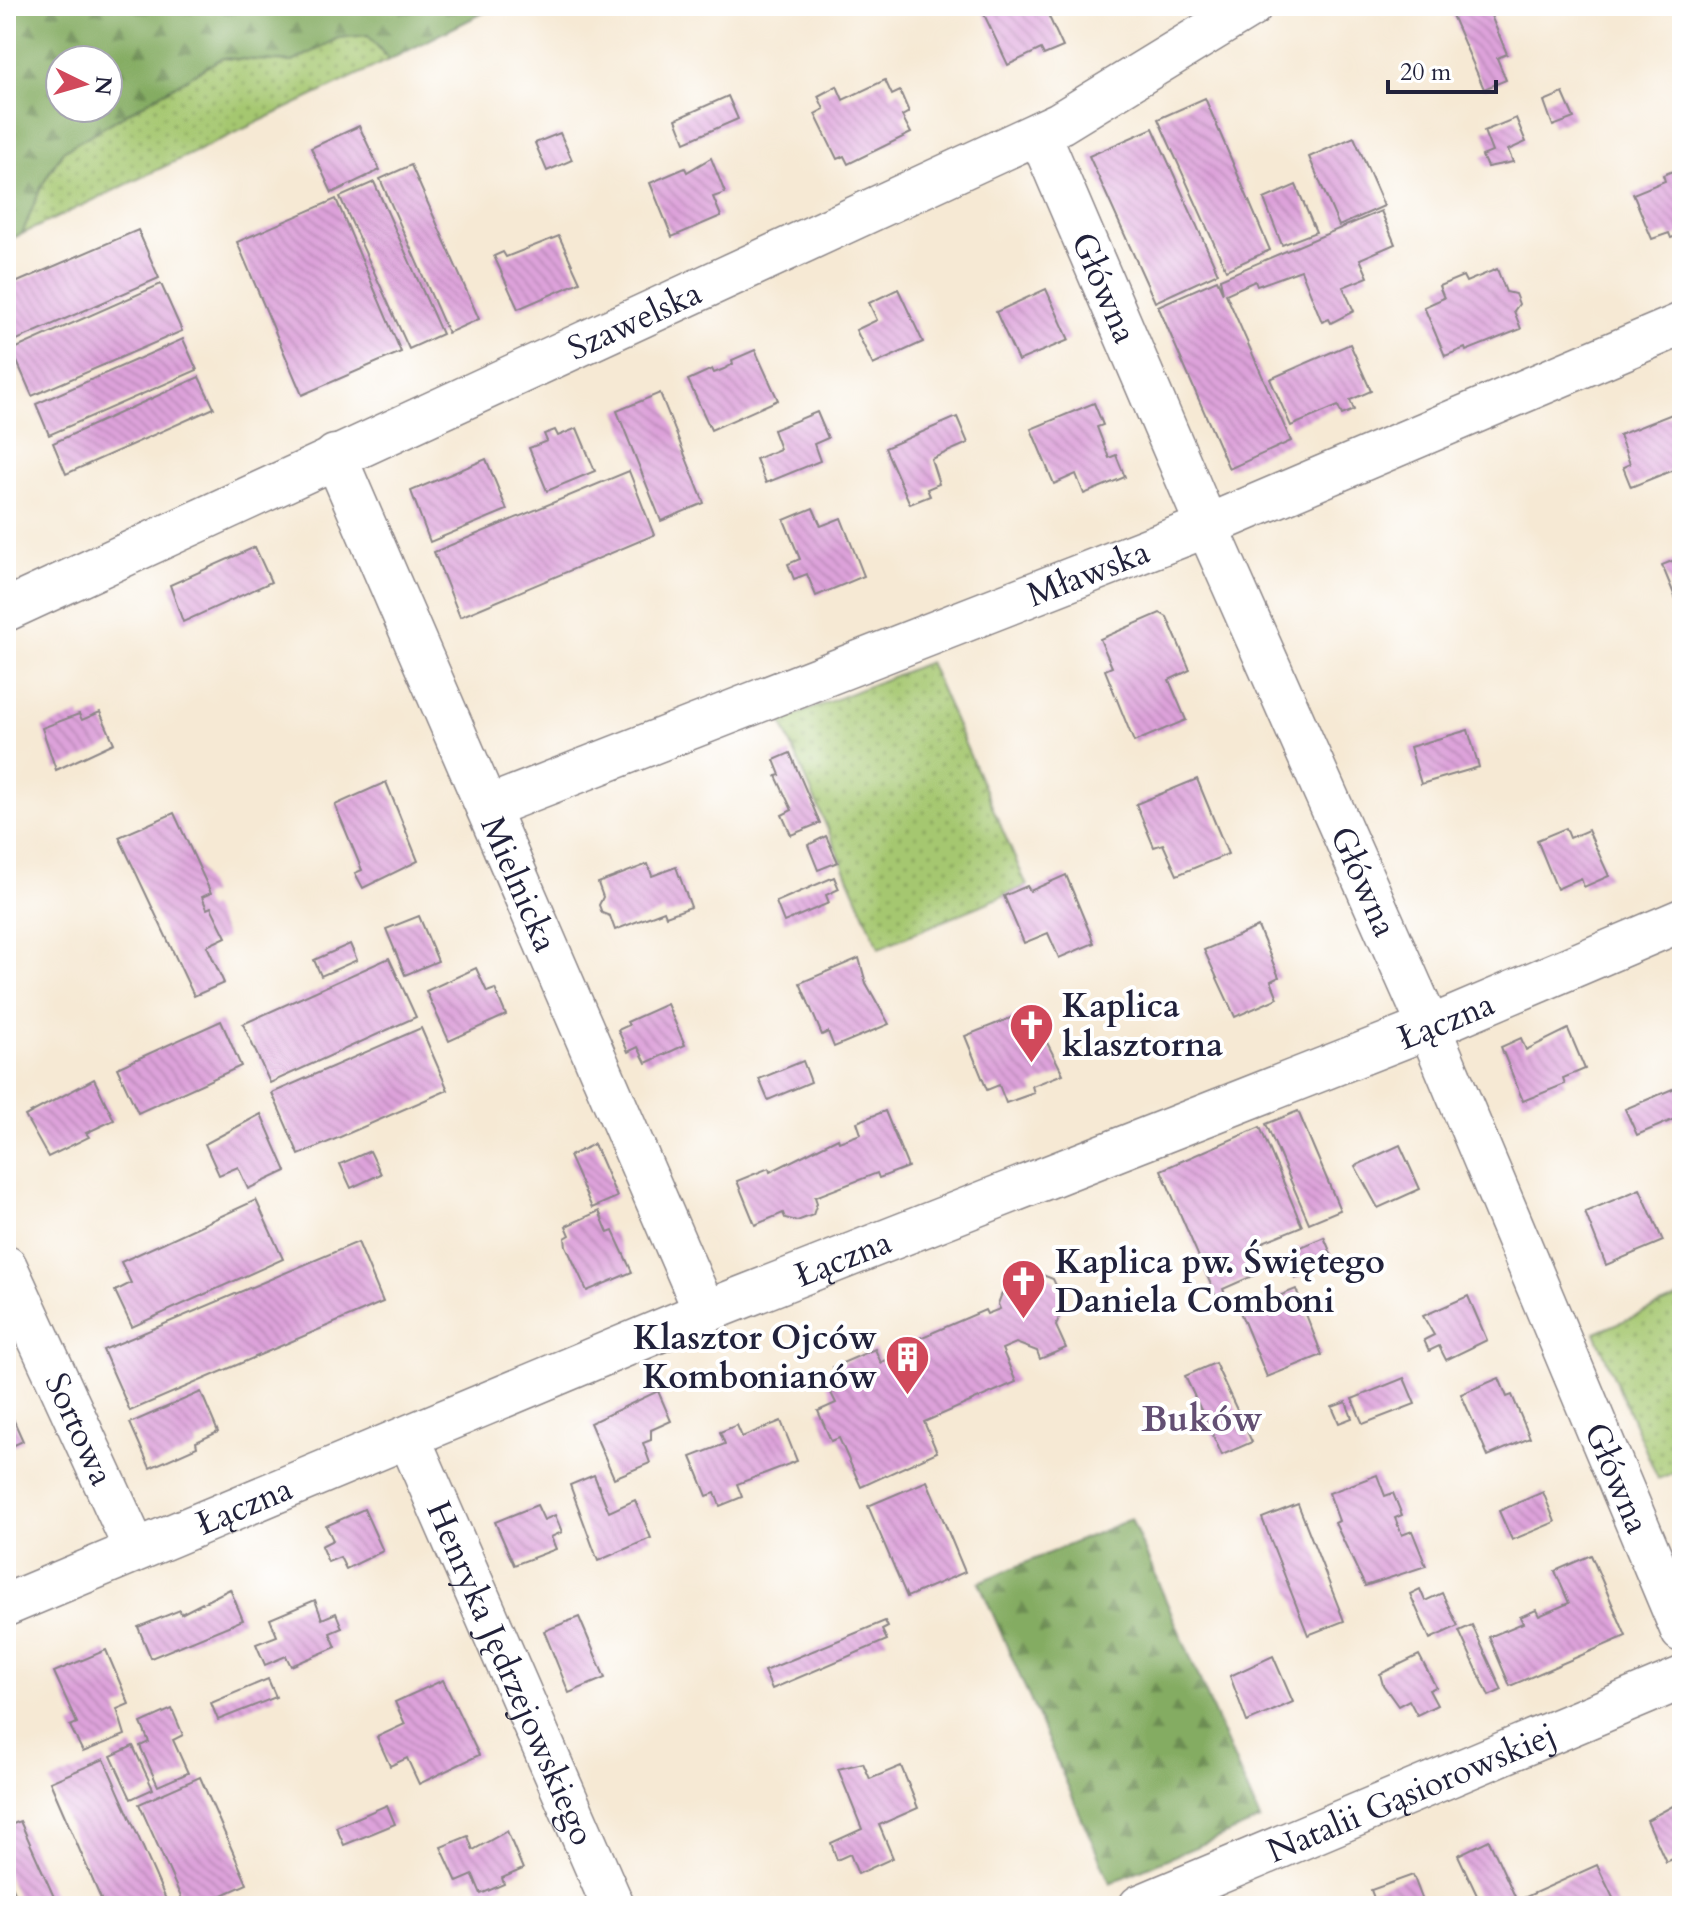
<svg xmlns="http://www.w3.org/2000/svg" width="1688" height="1912" viewBox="0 0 1688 1912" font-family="Cardo,serif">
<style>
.green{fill:url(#green-dots);stroke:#647456;stroke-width:2}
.forest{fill:url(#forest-firs);stroke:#53674e;stroke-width:2;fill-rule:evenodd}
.building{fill:url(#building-back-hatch)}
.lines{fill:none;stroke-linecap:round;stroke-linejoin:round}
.minor-casing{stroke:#8c8688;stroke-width:45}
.minor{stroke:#fff;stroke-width:42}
.labels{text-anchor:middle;stroke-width:8;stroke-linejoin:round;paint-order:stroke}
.street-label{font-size:34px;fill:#22223b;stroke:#fff}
.poi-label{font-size:34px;font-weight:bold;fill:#22223b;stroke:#fff;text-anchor:start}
.neighbourhood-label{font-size:36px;font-weight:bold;fill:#634f73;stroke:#fff}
</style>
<defs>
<pattern id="green-dots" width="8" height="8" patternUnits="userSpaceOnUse" patternTransform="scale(2)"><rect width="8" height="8" fill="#a5c770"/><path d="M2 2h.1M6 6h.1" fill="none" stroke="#86a15d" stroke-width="1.8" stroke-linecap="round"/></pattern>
<pattern id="forest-firs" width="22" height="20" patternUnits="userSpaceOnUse" patternTransform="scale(2)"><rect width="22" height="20" fill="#84ac62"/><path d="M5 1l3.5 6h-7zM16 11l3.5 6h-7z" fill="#6c8c52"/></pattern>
<pattern id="building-back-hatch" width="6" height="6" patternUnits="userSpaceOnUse" patternTransform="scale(2)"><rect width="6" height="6" fill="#dda2da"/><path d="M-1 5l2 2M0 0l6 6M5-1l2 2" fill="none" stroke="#bd8bbc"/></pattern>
</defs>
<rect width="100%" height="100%" fill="#fff"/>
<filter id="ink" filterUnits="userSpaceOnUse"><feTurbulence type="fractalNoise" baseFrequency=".0125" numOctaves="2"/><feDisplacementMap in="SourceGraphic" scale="16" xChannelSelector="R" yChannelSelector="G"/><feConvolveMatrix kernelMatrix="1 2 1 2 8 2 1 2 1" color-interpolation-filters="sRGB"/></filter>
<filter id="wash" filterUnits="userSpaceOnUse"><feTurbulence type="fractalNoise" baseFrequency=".006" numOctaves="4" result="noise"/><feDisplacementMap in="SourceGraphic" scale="32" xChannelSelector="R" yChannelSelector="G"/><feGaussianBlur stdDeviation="1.8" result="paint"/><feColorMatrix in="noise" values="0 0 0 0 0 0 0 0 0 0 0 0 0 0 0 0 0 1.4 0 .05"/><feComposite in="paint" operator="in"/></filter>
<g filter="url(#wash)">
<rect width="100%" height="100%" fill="#f6e9d4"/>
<g class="green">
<path d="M368,35l21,25 -367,174 19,-47 22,-36 159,-93 71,4 45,-24z"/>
<path d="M929,662l98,224 -148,62 -98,-227z"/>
<path d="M1682,1296v173l-24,10 -63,-146z"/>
</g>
<g class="forest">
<path d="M6,6h491l-108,54 -21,-25 -30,3 -45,24 -71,-4 -159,93 -22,36 -19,47 -16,7zM60,60h48v48h-48z"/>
<path d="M1131,1519l129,301 -150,63 -131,-301z"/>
</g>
<g id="blocks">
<g class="building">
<path d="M980,6h64l19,41 -19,8 -3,-6 -33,16z"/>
<path d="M1448,6h39l20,48 -10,4 9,22 -22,9z"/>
<path d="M885,80l7,15 8,-4 9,21 -7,4 9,17 -63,31 -4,-8 -7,3 -22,-45 9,-5 -6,-13 19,-10 6,14z"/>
<path d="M1563,93l11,25 -21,8 -9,-25z"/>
<path d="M728,96l10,23 -53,23 -9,-23z"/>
<path d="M1205,98l65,152 -44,20 -68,-151z"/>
<path d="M1516,118l10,24 -18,8 5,12 -26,5 -5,-11 10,-4 -8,-21z"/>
<path d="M359,126l21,44 -48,23 -21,-45z"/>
<path d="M1153,128l65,145 -63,29 -66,-146z"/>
<path d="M560,133l12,27 -25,11 -12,-28z"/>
<path d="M1354,137l30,69 -45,20 -30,-69z"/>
<path d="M711,158l14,35 -12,4 8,19 -49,21 -22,-54 35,-15 2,4z"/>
<path d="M411,165l68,154 -31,14 -68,-154z"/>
<path d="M1682,167v67l-11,4 -2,-5 -17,6 -19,-45 32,-13 -2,-6z"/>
<path d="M374,182l68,152 -33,15 -69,-152z"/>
<path d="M1296,185l20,47 -34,13 -18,-46z"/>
<path d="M336,199l65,153 -99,43 -65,-153z"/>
<path d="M1381,211l14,33 -35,15 8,18 -25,10 11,24 -23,12 -2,-4 -7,3 -21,-52 -44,16 -2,-5 -29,13 65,147 -62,28 -71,-163 59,-26 6,13 -3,-14z"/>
<path d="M138,230l21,48 -149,65 -4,-10v-46z"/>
<path d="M559,236l21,46 -62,27 -24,-53 9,-4 3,5z"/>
<path d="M1497,269l9,23 9,2 4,10 -5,7 7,18 -55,22 -1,-3 -20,8 -21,-49 20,-9 -5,-12 24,-10 3,6z"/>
<path d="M161,284l21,47 -150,65 -20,-46z"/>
<path d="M898,289l25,53 -50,23 -17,-35 21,-10 -8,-17z"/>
<path d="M1046,289l23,51 -51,21 -22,-49z"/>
<path d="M183,339l14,31 -148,65 -13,-31z"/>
<path d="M1350,344l21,47 -21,9 4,10 -12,5 -4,-9 -47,20 -21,-47z"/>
<path d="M755,350l23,50 -67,30 -23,-50 24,-11 2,4 10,-4 9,-5 -1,-4z"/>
<path d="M199,377l15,31 -148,66 -13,-31z"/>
<path d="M660,393l44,110 -43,18 -44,-110z"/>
<path d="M1094,403l9,22 -6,2 12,31 7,-3 9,22 -41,17 -8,-20 -22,10 -23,-55z"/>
<path d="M817,412l11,26 -14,6 6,17 -54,22 -10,-24 24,-10 -7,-19z"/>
<path d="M1677,412l5,13v47l-6,3 -3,-5 -42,17 -8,-20 7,-3 -11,-29z"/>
<path d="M957,417l11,26 -37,16 8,25 -12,5 3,7 -20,8 -25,-56z"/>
<path d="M577,428l18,43 -48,20 -18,-43 18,-7 -3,-7 11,-4 3,6z"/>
<path d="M486,459l21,51 -77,32 -19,-51z"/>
<path d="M629,471l25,64 -194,82 -26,-65z"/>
<path d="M813,508l8,18 20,-8 23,58 -48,20 -9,-22 -13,5 -6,-15 12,-5 -16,-39z"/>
<path d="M255,547l16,35 -88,40 -13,-37z"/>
<path d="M1682,557v45l-4,2 -16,-39z"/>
<path d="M1160,613l7,4 23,53 -21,10 17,40 -52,22 -29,-72 7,-3 -12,-28z"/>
<path d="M100,712l14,31 -58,27 -14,-42 37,-14 3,6z"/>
<path d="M1468,730l11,37 -58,17 -11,-37z"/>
<path d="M790,753l30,70 -29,12 -9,-20 10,-5 -16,-34 4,-1 -6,-15z"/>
<path d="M1197,779l31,75 -51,21 -14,-31 -9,3 -18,-43z"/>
<path d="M386,782l32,79 -55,27 -8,-15 7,-3 -27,-65z"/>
<path d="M174,813l37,80 -9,4 5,12 4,-2 15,30 -19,9 17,37 -30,13 -75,-159z"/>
<path d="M1566,828l4,10 18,-8 21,46 -25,11 -3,-9 -24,11 -20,-49z"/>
<path d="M826,836l12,26 -20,8 -10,-25z"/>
<path d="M648,864l4,12 24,-9 15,40 -25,9 -2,-5 -49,19 -5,-14 -8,-3 -3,-8 4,-8 -5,-14z"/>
<path d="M1066,875l28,68 -35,15 -11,-25 -24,10 -20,-47 23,-10 3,5z"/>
<path d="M834,877l5,12 -13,6 3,8 -45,19 -8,-20z"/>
<path d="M419,916l19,45 -33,14 -19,-46z"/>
<path d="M1258,927l21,50 -8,4 7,17 -43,19 -31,-67z"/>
<path d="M350,944l7,16 -36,16 -7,-16z"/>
<path d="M389,958l27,59 -146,66 -27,-59z"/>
<path d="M859,958l7,25 23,41 -55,23 -6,-15 -6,3 -22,-52z"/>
<path d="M476,968l11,24 8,-3 11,26 -57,26 -23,-50z"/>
<path d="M667,1004l18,41 -39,18 -8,-16 -10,5 -10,-22 11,-5 -2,-3z"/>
<path d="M1013,1017l4,7 17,-7 29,57 -31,12 2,7 -28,10 -7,-18 -12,5 -22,-54z"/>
<path d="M221,1021l20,45 -103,47 -21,-45z"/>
<path d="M421,1028l27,62 -149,65 -27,-62z"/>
<path d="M1568,1029l17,40 -22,9 2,6 -42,17 -22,-54 20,-9 5,12z"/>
<path d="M803,1061l8,21 -43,18 -9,-21z"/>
<path d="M94,1079l20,41 -28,13 3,4 -41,20 -23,-41z"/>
<path d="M1682,1085v31l-45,19 -12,-26z"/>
<path d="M885,1111l23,56 -29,11 -2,-5 -62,24 2,6 -4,12 -16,6 -12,-3 -2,-5 -28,12 -18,-44 32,-13 1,4 68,-34 1,4 22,-8 -4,-12z"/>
<path d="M1298,1111l42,99 -31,13 -43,-99z"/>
<path d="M261,1114l25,57 -38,18 -10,-22 -19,8 -14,-31z"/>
<path d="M1260,1127l42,99 -49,20 7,16 -7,3 4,9 -34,15 3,8 -8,4 -57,-131z"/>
<path d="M594,1144l23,53 -25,11 -23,-52z"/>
<path d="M1400,1145l20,44 -42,19 -23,-42z"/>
<path d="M370,1151l11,23 -30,14 -11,-24z"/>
<path d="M1640,1189l23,52 -57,24 -21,-53z"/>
<path d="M256,1200l27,59 -151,68 -17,-36 16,-8 -10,-21z"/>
<path d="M599,1211l9,22 5,-2 19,41 -45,19 -21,-45 -1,-8 5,-3 -4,-9z"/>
<path d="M1324,1237l11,26 -40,16 -9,-21 10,-4 -2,-4z"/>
<path d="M358,1242l25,60 -253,109 -27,-61z"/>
<path d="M1030,1270l23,9 11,23 -8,24 10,22 -26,11 -3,-8 -21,-8 -14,6 14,33 -92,40 13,30 -76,35 -22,-49 -8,3 -13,-30 18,-8 -9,-18 11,-5 -5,-13 42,-18 6,14 13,-8 -2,-5 93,-40 2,4 13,-5 -2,-5 9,-24z"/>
<path d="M1296,1289l26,66 -55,22 -27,-65z"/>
<path d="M1468,1296l19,44 -41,20 -7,-14 -10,5 -5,-11 10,-5 -11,-19z"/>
<path d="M1215,1363l37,79 -30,13 -37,-79z"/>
<path d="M1404,1378l11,26 -52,20 -11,-25z"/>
<path d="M1499,1378l8,19 5,-2 18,43 -42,18 -27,-62z"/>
<path d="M658,1391l13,30 -20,9v10l-8,3 7,20 -36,15 -24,-55z"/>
<path d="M201,1392l17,40 -22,10 1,5 -47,21 -20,-45z"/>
<path d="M1346,1402l6,16 -13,5 -7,-16z"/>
<path d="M6,1403l17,38 -17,8z"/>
<path d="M781,1421l16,40 -60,23 5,13 -22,9 -5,-13 -8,3 -16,-39 34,-13 -5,-12 17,-7 5,12z"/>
<path d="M594,1475l15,37 26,-12 16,38 -53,23 -28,-76z"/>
<path d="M1377,1475l8,21 8,-3 9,22 -7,3 7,17 10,-4 14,35 -61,20 -30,-63 4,-2 -10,-28z"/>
<path d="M927,1481l38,91 -58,25 -39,-91z"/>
<path d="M1543,1492l12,30 -43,18 -13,-29z"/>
<path d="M1298,1504l46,117 -36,14 -46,-117z"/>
<path d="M537,1505l7,15 11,-5 7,17 -11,5 5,12 -42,16 -19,-43z"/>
<path d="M364,1509l19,42 -37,18 -6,-12 -12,5 -7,-16 12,-6 -7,-14z"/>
<path d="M1591,1555l35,81 -116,50 -21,-49 34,-14 -3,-6 16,-7 3,6 30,-13 -14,-32z"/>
<path d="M230,1589l13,31 -92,38 -13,-31 42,-17 1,4z"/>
<path d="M1420,1589l5,12 17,-8 16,33 -28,13 -20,-45z"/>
<path d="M315,1600l7,19 14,-6 6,15 -12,5 6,14 -45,19 -5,-10 -21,9 -9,-21 21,-8 -7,-17z"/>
<path d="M579,1617l26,61 -36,15 -25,-62z"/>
<path d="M885,1621l3,6 -6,3 5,10 -115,49 -8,-18z"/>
<path d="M1472,1625l30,65 -13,6 -30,-65z"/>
<path d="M106,1650l23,54 -12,5 8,26 -42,17 -13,-26 7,-3 -23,-51z"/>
<path d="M1419,1655l17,32 -7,3 8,15 -20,10 -8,-15 -11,6 -15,-21 -3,-11z"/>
<path d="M1273,1656l20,46 -46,20 -17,-46z"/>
<path d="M268,1679l8,18 -58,23 -7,-17z"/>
<path d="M443,1680l36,75 -60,29 -12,-26 -17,8 -13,-29 28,-13 -10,-22z"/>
<path d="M172,1709l11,26 -10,5 15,33 -30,13 -18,-40 9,-4 -8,-19z"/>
<path d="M133,1746l20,43 -22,10 -20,-43z"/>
<path d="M104,1759l64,145 -5,2h-59l-54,-124z"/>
<path d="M863,1763l7,16 31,-13 17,42 -39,17 14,33 -35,16 -8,-20 -13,6 -6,-17 31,-14 -24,-60z"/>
<path d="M200,1777l47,107 -49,22h-13l-46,-102z"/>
<path d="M1682,1801v54l-16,7 -19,-42z"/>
<path d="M387,1805l8,19 -51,21 -8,-18z"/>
<path d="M20,1821l38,85h-37l-15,-34v-45z"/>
<path d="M507,1831l16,38 -21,9 2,6 -23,10 -8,-19 -16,7 -16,-35 27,-11 5,14z"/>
<path d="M1489,1840l28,61 80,-36 20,41h-135l-24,-51z"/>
<path d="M1413,1875l10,26 6,-2 3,7h-55l-6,-16z"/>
</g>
</g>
</g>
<g filter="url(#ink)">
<use href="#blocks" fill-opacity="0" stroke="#8c8688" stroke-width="2"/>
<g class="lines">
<defs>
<g id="minor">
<path id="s1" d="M1039,133l168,393 222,501 253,604"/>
<path id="s2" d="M335,456l370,856"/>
<path id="s3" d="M6,610l1054,-487 191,-117"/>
<path id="s4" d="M488,807l719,-281 475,-202"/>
<path id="s5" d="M6,1267l129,282"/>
<path id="s6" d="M409,1438l204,468"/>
<path id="s7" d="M6,1605l699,-293 740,-291 237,-101"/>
<path id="s8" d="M1140,1906l542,-228"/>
</g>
</defs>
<use href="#minor" class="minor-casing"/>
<use href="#minor" class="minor"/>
</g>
</g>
<defs>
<symbol id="church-pin" viewBox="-11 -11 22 30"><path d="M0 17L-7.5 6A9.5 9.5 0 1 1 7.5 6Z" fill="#d1495b" stroke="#fff"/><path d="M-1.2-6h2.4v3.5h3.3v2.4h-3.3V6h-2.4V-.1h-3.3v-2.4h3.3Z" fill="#fff"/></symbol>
<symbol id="building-pin" viewBox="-11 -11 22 30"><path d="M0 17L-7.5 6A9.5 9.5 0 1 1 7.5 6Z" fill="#d1495b" stroke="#fff"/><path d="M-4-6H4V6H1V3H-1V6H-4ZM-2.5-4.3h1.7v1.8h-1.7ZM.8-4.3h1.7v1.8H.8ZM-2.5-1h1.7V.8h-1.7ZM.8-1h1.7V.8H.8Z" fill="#fff"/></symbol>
</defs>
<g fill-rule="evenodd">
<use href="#church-pin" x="1006" y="1000" width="51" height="69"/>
<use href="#church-pin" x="998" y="1256" width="51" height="69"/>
<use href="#building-pin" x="882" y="1332" width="51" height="69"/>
</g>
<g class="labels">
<g class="street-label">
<text dy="12" stroke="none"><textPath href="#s1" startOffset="168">Główna</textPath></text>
<text dy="12" stroke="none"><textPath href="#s3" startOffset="692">Szawelska</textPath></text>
<text dy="12" stroke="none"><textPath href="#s4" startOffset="644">Mławska</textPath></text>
<text dy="12" stroke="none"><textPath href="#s1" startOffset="816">Główna</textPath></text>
<text dy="12" stroke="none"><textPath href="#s2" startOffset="466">Mielnicka</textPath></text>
<text dy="12" stroke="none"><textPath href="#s7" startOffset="1554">Łączna</textPath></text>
<text dy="12" stroke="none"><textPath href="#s7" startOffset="906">Łączna</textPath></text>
<text dy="12" stroke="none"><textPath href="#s5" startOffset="178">Sortowa</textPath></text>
<text dy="12" stroke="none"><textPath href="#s1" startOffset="1464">Główna</textPath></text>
<text dy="12" stroke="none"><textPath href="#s7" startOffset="258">Łączna</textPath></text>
<text dy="12" stroke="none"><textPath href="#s6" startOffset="256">Henryka Jędrzejowskiego</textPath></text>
<text dy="12" stroke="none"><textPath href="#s8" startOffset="294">Natalii Gąsiorowskiej</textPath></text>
</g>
<g class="poi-label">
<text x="1062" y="1017">Kaplica<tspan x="1062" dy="39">klasztorna</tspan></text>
<text x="1055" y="1273">Kaplica pw. Świętego<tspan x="1055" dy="39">Daniela Comboni</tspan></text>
<text x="877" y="1349" text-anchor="end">Klasztor Ojców<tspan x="877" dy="39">Kombonianów</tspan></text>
</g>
<g class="neighbourhood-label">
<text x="1202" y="1431">Buków</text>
</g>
</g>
<rect width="1688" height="1912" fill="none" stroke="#fff" stroke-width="32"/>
<g transform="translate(84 84) rotate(95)"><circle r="38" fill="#ffffff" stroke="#a7a7b1" stroke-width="2"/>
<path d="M0-6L14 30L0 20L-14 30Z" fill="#d1495b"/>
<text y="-12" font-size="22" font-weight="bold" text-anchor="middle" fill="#22223b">N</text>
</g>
<path d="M1388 80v12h108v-12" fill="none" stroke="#22223b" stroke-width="4"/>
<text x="1400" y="80" font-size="24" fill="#22223b" stroke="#ffffff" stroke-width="6" paint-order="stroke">20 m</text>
</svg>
